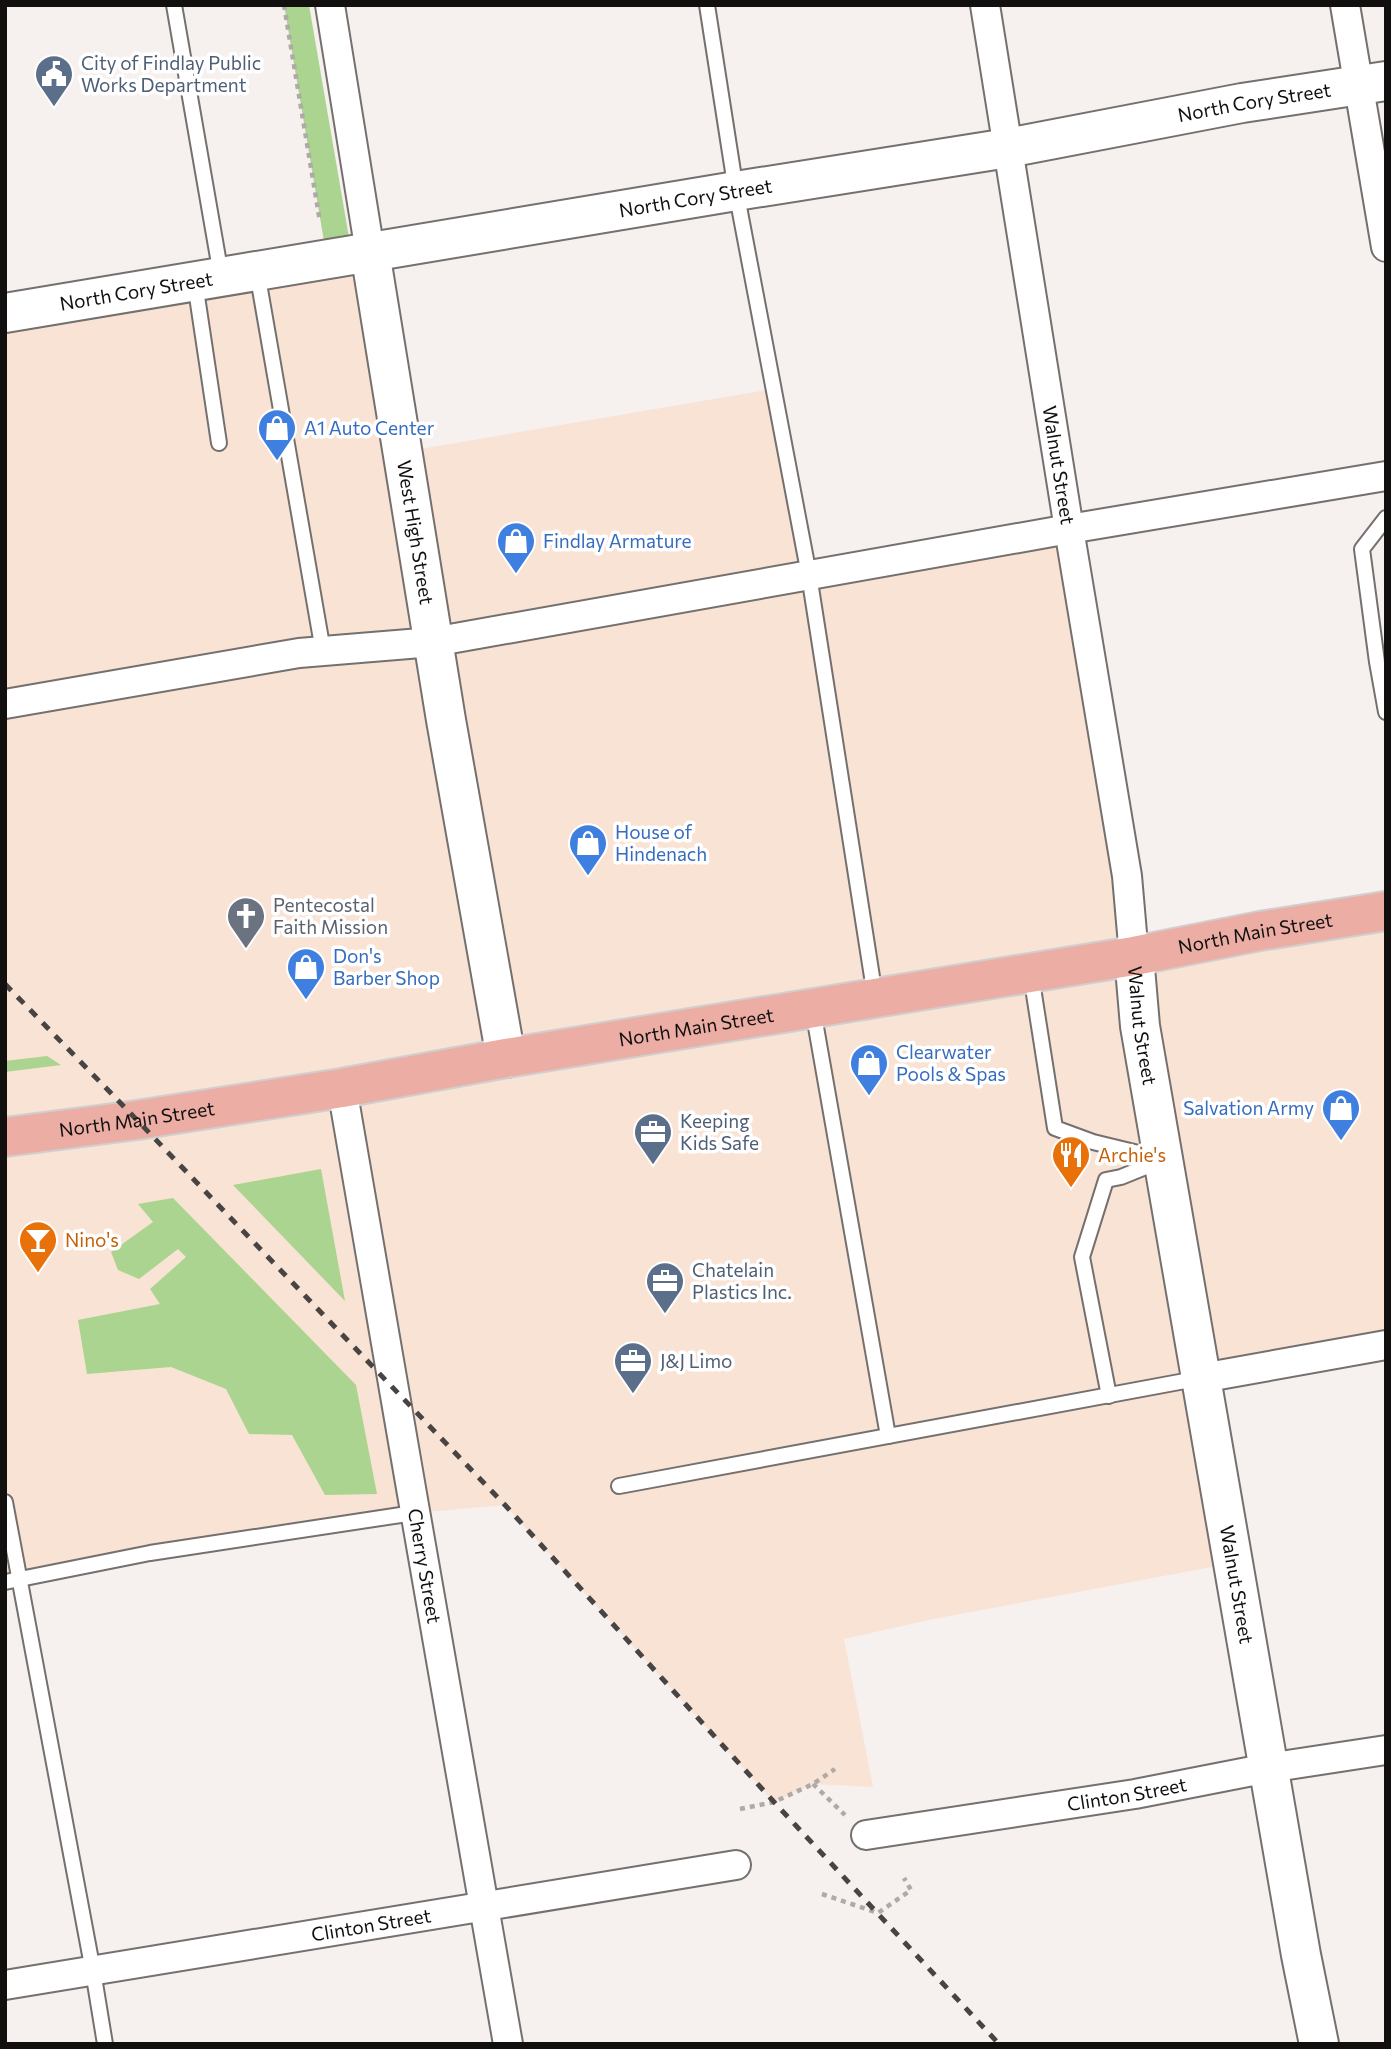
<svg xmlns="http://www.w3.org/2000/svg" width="1391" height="2049" viewBox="0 0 1391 2049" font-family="Commissioner,sans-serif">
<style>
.commercial{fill:#f8e3d5}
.green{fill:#aad48f}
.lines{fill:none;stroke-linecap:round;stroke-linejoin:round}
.lane-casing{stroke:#75706e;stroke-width:18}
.street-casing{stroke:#75706e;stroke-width:32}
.secondary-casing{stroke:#75706e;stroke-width:42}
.primary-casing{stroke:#d0cfcf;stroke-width:42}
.path{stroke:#afaaa8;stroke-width:4.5;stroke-dasharray:5 5;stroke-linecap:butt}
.lane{stroke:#fff;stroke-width:14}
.street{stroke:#fff;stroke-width:28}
.secondary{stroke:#fff;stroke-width:38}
.primary{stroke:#ecada4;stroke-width:38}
.rail{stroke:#474443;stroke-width:5;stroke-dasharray:9 9;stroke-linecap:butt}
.labels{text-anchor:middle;stroke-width:7;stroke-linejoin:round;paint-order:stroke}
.service-label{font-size:19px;fill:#4e5e75;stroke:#fff;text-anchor:start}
.street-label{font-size:19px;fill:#12100f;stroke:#fff}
.shop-label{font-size:19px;fill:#366cbe;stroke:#fff;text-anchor:start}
.worship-label{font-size:19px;fill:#5b616d;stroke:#fff;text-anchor:start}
.food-label{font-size:19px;fill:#c56008;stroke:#fff;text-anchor:start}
</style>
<rect width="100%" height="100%" fill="#f6f0ee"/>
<path class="commercial" d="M370,252l33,200 370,-63 37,186 259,-46 65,427 252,-45v434l-184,33 31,185 -300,56 -89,20 29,148 -60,-3 -39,18 -269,-297 -91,8 -409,69v-1269z"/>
<g class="green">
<path d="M284,5h25l43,250 -25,4z"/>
<path d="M47,1056l14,9 -56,7v-11z"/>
<path d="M321,1169l24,132 -112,-116z"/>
<path d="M173,1198l183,187 21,109 -52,1 -33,-60 -43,-1 -23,-45 -55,-22 -84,7 -9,-54 82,-16 -10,-15 36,-32 -8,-8 -39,30 -21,-9 -7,-18 42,-30 -15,-18z"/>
</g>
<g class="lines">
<defs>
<g id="lane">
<path d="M174,5l47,270"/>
<path d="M707,5l29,186 73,384 66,421"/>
<path d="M257,272l66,379"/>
<path d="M195,283l24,160"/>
<path d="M1386,518l-24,31 15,113 9,50"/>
<path d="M1031,975l24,153 38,14 66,16"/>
<path d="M813,1010l75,426"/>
<path d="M1109,1396l-27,-139 24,-77 15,-3 42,-17"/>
<path d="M619,1486l582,-108"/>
<path d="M5,1502l88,469 12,73"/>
<path d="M5,1582l145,-29 264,-40"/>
</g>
<g id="street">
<path d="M330,5l40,247"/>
<path id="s1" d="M985,5l84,524 58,347 7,80"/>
<path d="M1345,5l41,242"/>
<path d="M5,704l294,-51 134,-11 636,-113 317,-53"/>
<path id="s2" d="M342,1088c54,319 111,637 166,956"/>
<path d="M1202,1378l184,-33"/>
<path id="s3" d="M866,1835l269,-41 133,-26 118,-18"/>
<path id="s4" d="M5,1985l731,-120"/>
</g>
<g id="secondary">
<path id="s5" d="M370,252l76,468 60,338"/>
<path id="s6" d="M5,313l731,-122 272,-43 234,-45 144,-22"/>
<path id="s7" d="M1134,956l6,70 161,929 18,89"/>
</g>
<g id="primary">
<path id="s8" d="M5,1137l132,-17 205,-32 164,-30 628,-102 126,-25 126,-20"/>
</g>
</defs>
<use href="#lane" class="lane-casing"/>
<use href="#street" class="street-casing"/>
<use href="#secondary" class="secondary-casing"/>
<use href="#primary" class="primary-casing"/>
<g class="path">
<path d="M284,5l36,217"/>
<path d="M813,1784l32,31"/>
<path d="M740,1809l34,-7 39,-18 22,-15"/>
<path d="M822,1894l56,19 33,-23 -7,-12"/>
</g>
<use href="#lane" class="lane"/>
<use href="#street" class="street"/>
<use href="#secondary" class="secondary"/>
<use href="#primary" class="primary"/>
<path class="rail" d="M5,984l132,136 368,385 269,297 225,242"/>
</g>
<defs>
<symbol id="civic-pin" viewBox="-11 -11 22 30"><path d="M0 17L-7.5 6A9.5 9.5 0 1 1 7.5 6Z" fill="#5c6f8a" stroke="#fff"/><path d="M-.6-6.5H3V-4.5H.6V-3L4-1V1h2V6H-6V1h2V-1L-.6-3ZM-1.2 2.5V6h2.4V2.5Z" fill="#fff"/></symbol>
<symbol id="shop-pin" viewBox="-11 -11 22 30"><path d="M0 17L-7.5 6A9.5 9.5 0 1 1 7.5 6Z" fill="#3f7fe0" stroke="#fff"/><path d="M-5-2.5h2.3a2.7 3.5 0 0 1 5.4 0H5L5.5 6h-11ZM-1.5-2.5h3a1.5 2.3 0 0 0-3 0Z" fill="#fff"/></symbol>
<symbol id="church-pin" viewBox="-11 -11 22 30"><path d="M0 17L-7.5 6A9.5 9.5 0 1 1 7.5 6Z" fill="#6b7280" stroke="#fff"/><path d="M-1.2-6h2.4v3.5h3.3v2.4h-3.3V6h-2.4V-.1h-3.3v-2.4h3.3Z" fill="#fff"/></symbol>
<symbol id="office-pin" viewBox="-11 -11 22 30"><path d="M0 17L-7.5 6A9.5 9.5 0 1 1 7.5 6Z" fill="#5c6f8a" stroke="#fff"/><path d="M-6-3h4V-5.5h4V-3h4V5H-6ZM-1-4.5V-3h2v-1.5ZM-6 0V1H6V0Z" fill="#fff"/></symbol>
<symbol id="restaurant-pin" viewBox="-11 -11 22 30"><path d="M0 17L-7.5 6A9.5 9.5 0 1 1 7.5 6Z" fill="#e8710a" stroke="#fff"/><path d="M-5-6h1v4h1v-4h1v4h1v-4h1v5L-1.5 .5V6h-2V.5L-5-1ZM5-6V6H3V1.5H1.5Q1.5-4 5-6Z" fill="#fff"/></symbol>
<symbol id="bar-pin" viewBox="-11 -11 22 30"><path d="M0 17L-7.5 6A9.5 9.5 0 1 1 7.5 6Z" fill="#e8710a" stroke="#fff"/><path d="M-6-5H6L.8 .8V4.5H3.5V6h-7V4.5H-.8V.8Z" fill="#fff"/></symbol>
</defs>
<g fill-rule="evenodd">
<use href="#civic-pin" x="32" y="52" width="44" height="60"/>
<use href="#shop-pin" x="255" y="406" width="44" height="60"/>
<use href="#shop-pin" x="494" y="519" width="44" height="60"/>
<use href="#shop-pin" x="566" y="821" width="44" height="60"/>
<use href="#church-pin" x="224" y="894" width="44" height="60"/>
<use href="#shop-pin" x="284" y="945" width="44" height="60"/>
<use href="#shop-pin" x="847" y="1041" width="44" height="60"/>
<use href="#shop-pin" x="1319" y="1086" width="44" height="60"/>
<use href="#office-pin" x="631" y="1110" width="44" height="60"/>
<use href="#restaurant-pin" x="1049" y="1133" width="44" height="60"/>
<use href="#bar-pin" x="16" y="1218" width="44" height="60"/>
<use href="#office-pin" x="643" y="1259" width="44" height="60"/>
<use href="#office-pin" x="611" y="1339" width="44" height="60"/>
</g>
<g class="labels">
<g class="service-label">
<text x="81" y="70">City of Findlay Public<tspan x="81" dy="22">Works Department</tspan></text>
<text x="680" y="1128">Keeping<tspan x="680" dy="22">Kids Safe</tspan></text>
<text x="692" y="1277">Chatelain<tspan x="692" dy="22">Plastics Inc.</tspan></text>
<text x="660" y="1368">J&amp;J Limo</text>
</g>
<g class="street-label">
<text dy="7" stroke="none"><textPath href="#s6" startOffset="1267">North Cory Street</textPath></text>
<text dy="7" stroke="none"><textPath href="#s6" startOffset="700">North Cory Street</textPath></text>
<text dy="7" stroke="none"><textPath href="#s6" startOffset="133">North Cory Street</textPath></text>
<text dy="7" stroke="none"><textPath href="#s1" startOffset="466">Walnut Street</textPath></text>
<text dy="7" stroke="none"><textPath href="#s5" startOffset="284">West High Street</textPath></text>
<text dy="7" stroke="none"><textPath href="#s8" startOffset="1267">North Main Street</textPath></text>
<text dy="7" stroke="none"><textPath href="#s7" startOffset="70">Walnut Street</textPath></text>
<text dy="7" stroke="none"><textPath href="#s8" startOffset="700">North Main Street</textPath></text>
<text dy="7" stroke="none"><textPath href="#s8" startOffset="133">North Main Street</textPath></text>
<text dy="7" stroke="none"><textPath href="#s2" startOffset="485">Cherry Street</textPath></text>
<text dy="7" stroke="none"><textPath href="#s7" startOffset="637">Walnut Street</textPath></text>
<text dy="7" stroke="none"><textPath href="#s3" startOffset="264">Clinton Street</textPath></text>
<text dy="7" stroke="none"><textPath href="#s4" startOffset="371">Clinton Street</textPath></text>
</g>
<g class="shop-label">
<text x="304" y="435">A1 Auto Center</text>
<text x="543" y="548">Findlay Armature</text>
<text x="615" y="839">House of<tspan x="615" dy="22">Hindenach</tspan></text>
<text x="333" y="963">Don's<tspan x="333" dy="22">Barber Shop</tspan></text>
<text x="896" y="1059">Clearwater<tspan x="896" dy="22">Pools &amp; Spas</tspan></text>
<text x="1314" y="1115" text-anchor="end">Salvation Army</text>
</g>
<g class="worship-label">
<text x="273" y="912">Pentecostal<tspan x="273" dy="22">Faith Mission</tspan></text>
</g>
<g class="food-label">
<text x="1098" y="1162">Archie's</text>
<text x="65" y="1247">Nino's</text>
</g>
</g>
<rect width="1391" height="2049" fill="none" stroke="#12100f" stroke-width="14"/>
</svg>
